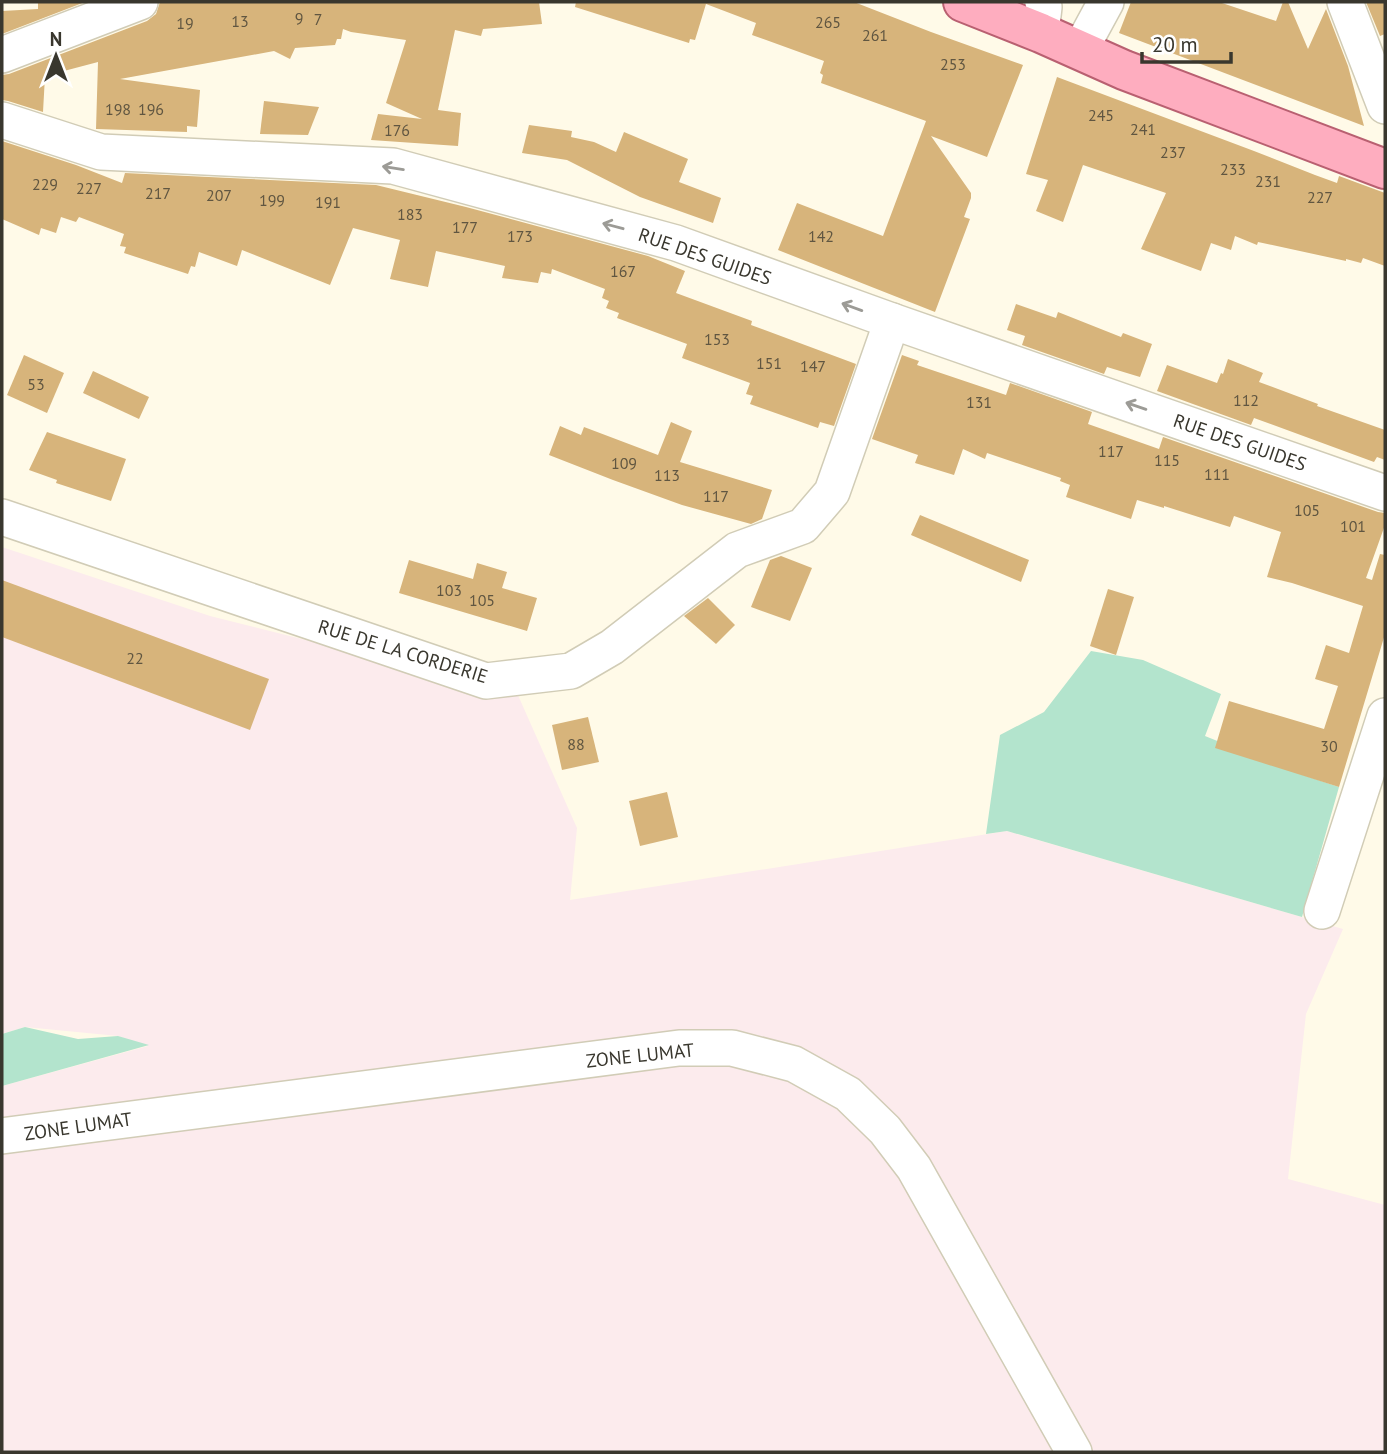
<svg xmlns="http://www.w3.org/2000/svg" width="1387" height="1454" viewBox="0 0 1387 1454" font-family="'PT Sans',sans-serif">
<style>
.industrial{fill:#fcebed}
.green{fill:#b3e4cd}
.building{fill:#d7b47b}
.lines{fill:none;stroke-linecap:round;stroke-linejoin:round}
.minor-casing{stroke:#d1ccb6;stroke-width:38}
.major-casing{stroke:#b96071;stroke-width:42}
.minor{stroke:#fff;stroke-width:35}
.major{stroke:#feadbf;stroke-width:38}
.oneway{stroke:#9c9b96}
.labels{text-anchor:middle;stroke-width:5;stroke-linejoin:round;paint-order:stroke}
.number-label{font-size:16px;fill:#605641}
.street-label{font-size:19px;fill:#39372e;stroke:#fff}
</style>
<rect width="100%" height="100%" fill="#fffae8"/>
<path class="industrial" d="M2,547l208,69 307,77 60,135 -7,72 437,-69 336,98 -37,85 -18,165 97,26v247h-1383v-366l146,-40 -30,-10 -93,-9 -23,7z"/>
<g class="green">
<path d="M1091,651l52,9 78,34 -16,42 92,37 42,14 -37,130 -295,-86 -21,3 14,-99 44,-23z"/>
<path d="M25,1027l53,12 40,-3 31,9 -147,41v-52z"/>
</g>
<g class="building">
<path d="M38,2h47l-83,32v-23l36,-2z"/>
<path d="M160,2h379l3,22 -59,5 -2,7 -26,-6 -17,80 23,3 -3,33 -87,-6 7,-26 44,5 -36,-16 20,-63 -55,-8 -8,-3 -2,10h-4l-2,6 -40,3 -5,11 -16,-8 -154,28 80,11 -3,37 -10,-1v6l-91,-3 2,-67 -53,14 -2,36 -35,-11 -6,-1v-25l7,-1 138,-53 9,-7z"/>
<path d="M576,2h278l77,30 92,33 -36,92 -56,-21 40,57v5l-7,19 6,2 -35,93 -157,-62 19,-47 86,33 43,-115 -105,-38 2,-8 -3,-2 4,-12 -72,-26 4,-12 -50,-19 -11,36 -5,-1 -1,4 -114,-36z"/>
<path d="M1131,2h88l57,19 7,-19h5l20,47 18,-40 22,57 16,60 -245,-93z"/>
<path d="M1366,2h19v32l-5,2z"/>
<path d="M1057,77l197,74 61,24 22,8 2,-7 46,17v73l-22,-8 -2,5 -15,-4v2l-88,-19 -1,3 -22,-9 -4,14 -20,-7 -10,28 -60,-22 25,-56 -83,-28 -20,57 -27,-11 12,-31 -22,-6z"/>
<path d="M264,101l55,6 -11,28 -48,-1z"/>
<path d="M529,125l43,6 -1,6 23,5 22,10 8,-20 64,27 -9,23 42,16 -8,25 -73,-26 -73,-37 -45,-7z"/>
<path d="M2,141l74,24 46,18 3,-10 251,12 90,22 182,49 37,15 -9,22 76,28 -1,4 105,39 -22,62 -14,-4 -2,6 -68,-24 3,-8 -7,-2 4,-11 -68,-25 5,-14 -70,-26 2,-5 -13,-5 3,-7 -7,-3 3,-9 -53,-20 -1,5 -10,-2 -3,11 -36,-5 3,-12 -69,-15 -8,36 -38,-8 10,-39 -47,-12 -23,57 -88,-35 -5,16 -38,-14 -4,15 -4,-1 -3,8 -64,-21 2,-6 -6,-1 4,-12 -45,-17 -3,5 -15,-5 -5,16 -15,-5 -2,7 -37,-16z"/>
<path d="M1016,304l40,14 2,-6 63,25 2,-4 29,11 -12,33 -33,-10 -3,7 -82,-29 3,-9 -18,-6z"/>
<path d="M24,355l40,18 -17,40 -40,-18z"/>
<path d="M902,355l17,6 -2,4 89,30 4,-12 82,29 -4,12 71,25 4,-12 215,75 7,1v12l-19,53 6,2 8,-26 5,1v79l-46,153 -124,-39 14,-47 95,28 14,-43 -23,-7 11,-34 23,8 14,-47 -71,-23 -25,-6 14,-45 -47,-16 -4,11 -66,-21v2l-27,-8 -6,19 -65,-22 4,-12 -10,-4 1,-3 -74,-25 -2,6 -22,-10 -9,26 -39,-12 3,-8 -46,-16z"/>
<path d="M1228,359l35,14 -4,9 59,22 -1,2 68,24v30l-8,-3 -3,5 -120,-44 -3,7 -94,-34 10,-26 50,18 4,-10 2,1z"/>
<path d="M93,371l56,26 -10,22 -56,-26z"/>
<path d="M671,422l21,9 -12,31 92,28 -10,29 -11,5 -69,-19 -69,-25 -64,-25 11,-29 21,9 3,-8 74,28z"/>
<path d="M47,432l79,27 -15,42 -55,-18 1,-3 -28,-10z"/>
<path d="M920,515l109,45 -8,22 -110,-47z"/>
<path d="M781,556l31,12 -22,53 -39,-14 19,-47z"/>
<path d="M409,560l64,19 4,-16 30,9 -5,16 35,10 -10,33 -128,-38z"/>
<path d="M2,580l267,99 -19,51 -248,-93z"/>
<path d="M1108,589l26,8 -18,58 -26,-9z"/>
<path d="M708,598l27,27 -19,19 -32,-28z"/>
<path d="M588,717l11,45 -37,8 -10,-45z"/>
<path d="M667,792l11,45 -38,9 -11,-45z"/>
</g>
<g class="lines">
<defs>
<g id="minor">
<path d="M1345,2l40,104"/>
<path d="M1041,33l3,-26 -1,-5"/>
<path d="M1080,50l26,-48"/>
<path d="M2,55l138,-53"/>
<path d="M2,120l99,32 292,14 283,77 216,78 493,172"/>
<path d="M2,517l484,164 85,-10 41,-24 125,-97 66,-24 29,-34 60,-171"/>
<path d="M1322,911l63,-195"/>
<path d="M2,1136l677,-88h53l62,16 54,30 37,36 29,38 160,284"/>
</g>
<path id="major" d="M963,2l78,31 83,37 261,99"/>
</defs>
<use href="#minor" class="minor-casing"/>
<use href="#major" class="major-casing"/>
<use href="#minor" class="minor"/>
<use href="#major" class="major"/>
</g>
<defs><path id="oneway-shaft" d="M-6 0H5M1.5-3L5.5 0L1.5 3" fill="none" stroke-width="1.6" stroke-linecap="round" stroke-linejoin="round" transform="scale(1.75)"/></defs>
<g class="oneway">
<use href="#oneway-shaft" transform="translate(393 168) rotate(-171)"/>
<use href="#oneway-shaft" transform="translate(613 226) rotate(-165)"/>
<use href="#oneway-shaft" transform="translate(852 307) rotate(-160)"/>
<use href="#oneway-shaft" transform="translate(1136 406) rotate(-161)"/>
</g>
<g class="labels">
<g class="number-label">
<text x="299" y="24">9</text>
<text x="318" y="25">7</text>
<text x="240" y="27">13</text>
<text x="828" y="28">265</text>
<text x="185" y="29">19</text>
<text x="875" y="41">261</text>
<text x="953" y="70">253</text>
<text x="118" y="115">198</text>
<text x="151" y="115">196</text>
<text x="1101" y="121">245</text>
<text x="1143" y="135">241</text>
<text x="397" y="136">176</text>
<text x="1173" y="158">237</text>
<text x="1233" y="175">233</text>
<text x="1268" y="187">231</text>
<text x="45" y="190">229</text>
<text x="89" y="194">227</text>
<text x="158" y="199">217</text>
<text x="219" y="201">207</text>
<text x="1320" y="203">227</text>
<text x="272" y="206">199</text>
<text x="328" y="208">191</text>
<text x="410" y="220">183</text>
<text x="465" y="233">177</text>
<text x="520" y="242">173</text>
<text x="821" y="242">142</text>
<text x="623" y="277">167</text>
<text x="717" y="345">153</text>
<text x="769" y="369">151</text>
<text x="813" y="372">147</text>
<text x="36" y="390">53</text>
<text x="1246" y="406">112</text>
<text x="979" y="408">131</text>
<text x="1111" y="457">117</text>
<text x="1167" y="466">115</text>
<text x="624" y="469">109</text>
<text x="1217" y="480">111</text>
<text x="667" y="481">113</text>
<text x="716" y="502">117</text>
<text x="1307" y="516">105</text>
<text x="1353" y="532">101</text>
<text x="449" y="596">103</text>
<text x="482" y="606">105</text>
<text x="135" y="664">22</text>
<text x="576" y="750">88</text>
<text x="1329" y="752">30</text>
</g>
<g class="street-label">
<text transform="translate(705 256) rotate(19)" y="7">RUE DES GUIDES</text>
<text transform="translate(1240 442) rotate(19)" y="7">RUE DES GUIDES</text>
<text transform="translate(403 651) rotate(17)" y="7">RUE DE LA CORDERIE</text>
<text transform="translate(640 1055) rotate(-6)" y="7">ZONE LUMAT</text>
<text transform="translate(78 1126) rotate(-8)" y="7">ZONE LUMAT</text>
</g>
</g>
<rect width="1387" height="1454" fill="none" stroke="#39372e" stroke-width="7"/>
<g transform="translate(56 56)" stroke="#ffffff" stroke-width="5" paint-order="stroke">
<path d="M0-5L12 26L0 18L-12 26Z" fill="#39372e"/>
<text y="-10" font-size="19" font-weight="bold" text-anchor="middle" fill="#39372e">N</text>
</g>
<path d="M1142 52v10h89v-10" fill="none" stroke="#39372e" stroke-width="3.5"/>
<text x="1152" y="52" font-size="21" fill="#39372e" stroke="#ffffff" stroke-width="5" paint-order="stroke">20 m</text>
</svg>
